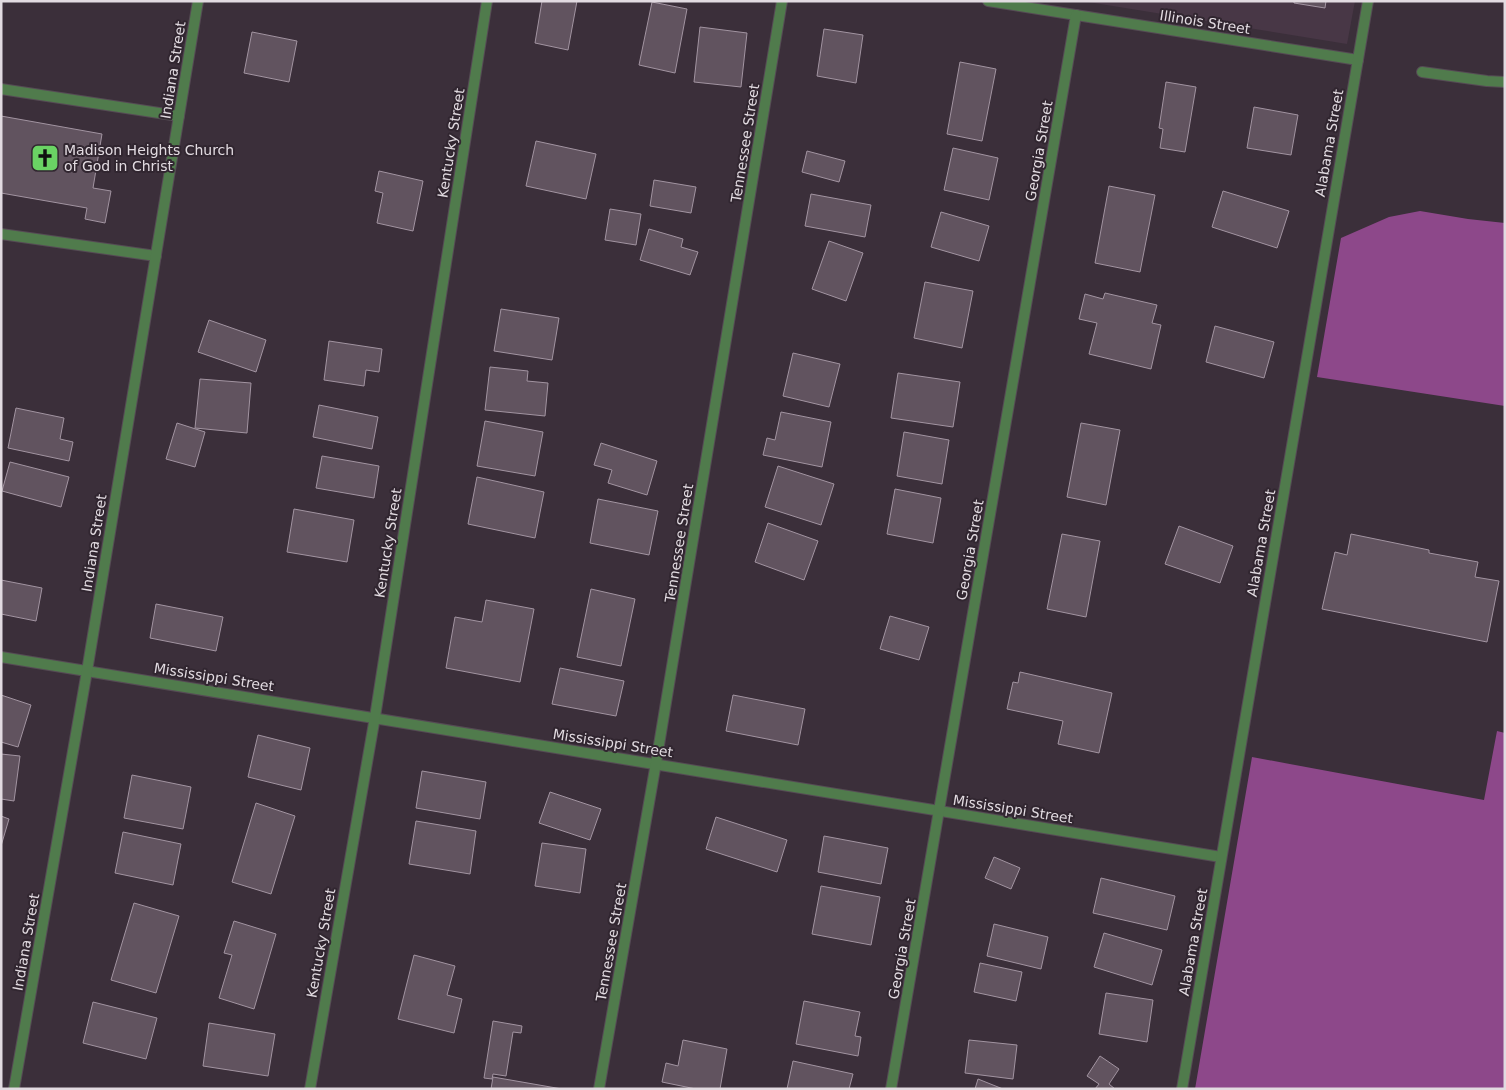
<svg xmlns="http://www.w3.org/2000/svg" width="1506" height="1090" viewBox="0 0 1506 1090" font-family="'DejaVu Sans',sans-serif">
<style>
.built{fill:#483746}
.forest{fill:#8d488a}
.building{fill:#61535f;stroke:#a294a1}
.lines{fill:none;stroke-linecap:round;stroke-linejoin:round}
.service-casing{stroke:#564b55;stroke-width:12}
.minor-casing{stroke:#564b55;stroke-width:12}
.service{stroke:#507b4c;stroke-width:10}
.minor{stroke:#507b4c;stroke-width:10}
.labels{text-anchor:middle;stroke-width:4;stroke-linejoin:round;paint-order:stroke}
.street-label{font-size:14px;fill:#e2dbe1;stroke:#312630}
.poi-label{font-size:14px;fill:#e2dbe1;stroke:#312630;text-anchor:start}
</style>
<rect width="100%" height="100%" fill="#3b2f3a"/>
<path class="built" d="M1082,1h273l-8,43z"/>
<g class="forest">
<path d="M1420,211l48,8 37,4v183l-188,-29 24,-139 48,-21z"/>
<path d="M1497,731l8,2v356h-310l57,-332 232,43z"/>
</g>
<g class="building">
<path d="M542,1h35l-9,49 -33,-7z"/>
<path d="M1294,1h32l-1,7 -31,-5z"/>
<path d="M652,2l35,7 -12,64 -36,-8z"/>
<path d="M700,27l47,6 -6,54 -47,-5z"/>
<path d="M824,29l39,6 -7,48 -39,-7z"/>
<path d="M252,32l45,9 -8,41 -45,-9z"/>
<path d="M960,62l36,7 -14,72 -35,-7z"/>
<path d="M1166,82l30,5 -11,65 -25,-4 3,-19 -4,-1z"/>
<path d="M1254,107l44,8 -7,40 -44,-7z"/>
<path d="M1,116l101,18 -9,54 18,3 -6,32 -20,-4 2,-11 -86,-15z"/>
<path d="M536,141l60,13 -10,45 -60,-13z"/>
<path d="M953,148l45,10 -9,42 -45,-10z"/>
<path d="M807,151l38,10 -6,21 -37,-10z"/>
<path d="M379,171l44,10 -10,50 -36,-8 6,-30 -8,-2z"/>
<path d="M654,180l42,7 -5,26 -41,-7z"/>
<path d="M1109,186l46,9 -15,77 -45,-9z"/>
<path d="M1223,191l66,20 -12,37 -65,-21z"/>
<path d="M811,194l60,11 -6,32 -60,-11z"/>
<path d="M610,209l31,5 -5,31 -31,-5z"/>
<path d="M941,212l48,14 -10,35 -48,-14z"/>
<path d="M649,229l34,10 -2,8 17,5 -8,23 -50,-15z"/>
<path d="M829,241l34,12 -17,48 -34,-12z"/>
<path d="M925,282l48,9 -11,57 -48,-10z"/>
<path d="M1105,293l52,12 -5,18 9,2 -10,44 -62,-15 8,-31 -18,-4 6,-25 18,5z"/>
<path d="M501,309l58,9 -7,42 -58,-9z"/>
<path d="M209,320l57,20 -10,32 -58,-20z"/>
<path d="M1215,326l59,16 -10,36 -58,-16z"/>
<path d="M329,341l53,8 -3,23 -13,-2 -2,16 -40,-6z"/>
<path d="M793,353l47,11 -11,43 -46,-11z"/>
<path d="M490,367l38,4 -1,10 21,2 -3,33 -60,-6z"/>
<path d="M898,373l62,9 -7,45 -62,-9z"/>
<path d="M200,379l51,4 -4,50 -52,-5z"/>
<path d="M319,405l59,12 -6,32 -59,-12z"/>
<path d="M16,408l48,10 -4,21 13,3 -4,19 -61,-13z"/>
<path d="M781,412l50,10 -9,45 -59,-12 4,-17 8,2z"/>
<path d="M485,421l58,11 -8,44 -58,-10z"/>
<path d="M177,423l28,9 -10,35 -29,-8z"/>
<path d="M1081,423l39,7 -14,75 -39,-8z"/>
<path d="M904,432l45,8 -7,44 -45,-8z"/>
<path d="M601,443l56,18 -10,34 -39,-12 4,-13 -18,-5z"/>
<path d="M322,456l57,10 -5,32 -58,-10z"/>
<path d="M10,462l59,15 -8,30 -59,-16z"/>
<path d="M778,466l56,18 -13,41 -56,-18z"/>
<path d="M477,477l67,15 -9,46 -67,-14z"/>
<path d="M895,489l46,9 -8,45 -46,-9z"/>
<path d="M598,499l60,12 -9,44 -59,-12z"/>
<path d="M294,509l60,11 -7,42 -60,-10z"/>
<path d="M768,523l50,18 -14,39 -49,-18z"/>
<path d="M1179,526l54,20 -13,37 -55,-19z"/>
<path d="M1062,534l38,7 -14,76 -39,-8z"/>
<path d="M1351,534l78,16v3l49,9 -3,15 24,4 -12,61 -165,-33 13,-57 12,3z"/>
<path d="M1,580l41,8 -6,33 -35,-7z"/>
<path d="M591,589l44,10 -14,67 -44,-9z"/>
<path d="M486,600l48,9 -14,73 -74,-14 9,-51 27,5z"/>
<path d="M156,604l67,13 -7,34 -66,-13z"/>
<path d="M890,616l39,11 -10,33 -39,-11z"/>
<path d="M560,668l64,13 -8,35 -64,-12z"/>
<path d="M1020,672l92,21 -13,60 -41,-9 5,-23 -56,-12 6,-27 5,1z"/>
<path d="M1,695l30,10 -13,42 -17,-5z"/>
<path d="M733,695l72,14 -7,36 -72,-14z"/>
<path d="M258,735l52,13 -9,42 -53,-13z"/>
<path d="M1,754l19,2 -6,45 -13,-2z"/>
<path d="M422,771l64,11 -6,37 -64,-11z"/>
<path d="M132,775l59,12 -8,42 -59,-11z"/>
<path d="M550,792l51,17 -11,31 -51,-17z"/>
<path d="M256,803l39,13 -24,78 -39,-12z"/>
<path d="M1,816l8,3 -8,27z"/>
<path d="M716,817l71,23 -10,32 -71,-23z"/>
<path d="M416,821l60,10 -6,43 -61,-10z"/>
<path d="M123,832l58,12 -8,41 -58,-12z"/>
<path d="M824,836l64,12 -7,36 -63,-12z"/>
<path d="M542,843l44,6 -6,44 -45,-7z"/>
<path d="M994,857l26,11 -9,21 -26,-11z"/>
<path d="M1101,878l74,18 -8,34 -74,-17z"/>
<path d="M821,886l59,11 -9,48 -59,-11z"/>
<path d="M134,903l45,13 -23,77 -45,-13z"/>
<path d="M234,921l42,13 -22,75 -35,-11 13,-43 -8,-2z"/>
<path d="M994,924l54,13 -7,32 -54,-13z"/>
<path d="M1104,933l58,17 -10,35 -58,-18z"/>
<path d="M414,955l41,11 -8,29 15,4 -8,34 -56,-14z"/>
<path d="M980,963l42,9 -6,29 -42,-9z"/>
<path d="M1106,993l47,7 -6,42 -48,-8z"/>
<path d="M804,1001l56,11 -5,24 6,1 -3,19 -62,-12z"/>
<path d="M93,1002l64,16 -11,41 -63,-16z"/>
<path d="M493,1021l29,5 -1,7 -8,-1 -7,44 -13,-2 -1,5 -8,-1z"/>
<path d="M209,1023l66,11 -7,42 -65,-10z"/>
<path d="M683,1040l44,9 -7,40h-24l-34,-7 4,-19 12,3z"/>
<path d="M969,1040l48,5 -4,34 -48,-6z"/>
<path d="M1100,1056l19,13 -10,15 6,5h-20l4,-5 -12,-8z"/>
<path d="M793,1061l60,13 -4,15h-62z"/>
<path d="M493,1077l69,12h-71z"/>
<path d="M978,1079l25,10h-28z"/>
</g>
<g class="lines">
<defs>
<g id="service">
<path d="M1,89l178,27"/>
<path d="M1,234l155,22"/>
</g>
<g id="minor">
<path d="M988,1l370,59"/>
<path d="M1422,72l65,9 18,1"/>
<path d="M1,657l1220,200"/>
<path d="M14,1089l73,-418 111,-670"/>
<path d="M310,1089l65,-372 112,-716"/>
<path d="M599,1089l57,-326 126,-762"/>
<path d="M891,1089l185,-1074"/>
<path d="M1182,1089l186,-1088"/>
</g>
</defs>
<use href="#service" class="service-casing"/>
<use href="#minor" class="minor-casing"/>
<use href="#service" class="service"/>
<use href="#minor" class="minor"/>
</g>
<defs>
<symbol id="church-square" viewBox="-11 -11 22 22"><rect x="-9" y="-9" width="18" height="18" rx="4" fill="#6ad364" stroke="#312630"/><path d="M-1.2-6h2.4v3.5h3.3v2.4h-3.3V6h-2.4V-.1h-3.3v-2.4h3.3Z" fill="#111"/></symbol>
</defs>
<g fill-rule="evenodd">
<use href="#church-square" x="29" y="142" width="32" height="32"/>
</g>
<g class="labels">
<g class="street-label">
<text transform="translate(1205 22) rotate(9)" y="5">Illinois Street</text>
<text transform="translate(173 70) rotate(-81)" y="5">Indiana Street</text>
<text transform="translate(451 143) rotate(-81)" y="5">Kentucky Street</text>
<text transform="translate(745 143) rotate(-81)" y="5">Tennessee Street</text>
<text transform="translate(1329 143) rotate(-80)" y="5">Alabama Street</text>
<text transform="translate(1039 151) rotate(-80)" y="5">Georgia Street</text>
<text transform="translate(94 543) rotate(-81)" y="5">Indiana Street</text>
<text transform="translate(388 543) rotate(-81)" y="5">Kentucky Street</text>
<text transform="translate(679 543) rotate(-81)" y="5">Tennessee Street</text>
<text transform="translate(1261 543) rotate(-80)" y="5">Alabama Street</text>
<text transform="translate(970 550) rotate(-80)" y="5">Georgia Street</text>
<text transform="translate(214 677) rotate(9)" y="5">Mississippi Street</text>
<text transform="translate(613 743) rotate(9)" y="5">Mississippi Street</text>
<text transform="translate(1013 809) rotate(9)" y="5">Mississippi Street</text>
<text transform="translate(26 942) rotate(-80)" y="5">Indiana Street</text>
<text transform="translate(611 942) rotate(-80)" y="5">Tennessee Street</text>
<text transform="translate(1193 942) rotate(-80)" y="5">Alabama Street</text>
<text transform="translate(321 943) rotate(-80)" y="5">Kentucky Street</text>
<text transform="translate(902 949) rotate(-80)" y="5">Georgia Street</text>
</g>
<g class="poi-label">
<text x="64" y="155">Madison Heights Church<tspan x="64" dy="16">of God in Christ</tspan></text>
</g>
</g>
<rect width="1506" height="1090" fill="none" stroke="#e2dbe1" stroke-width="5"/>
</svg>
